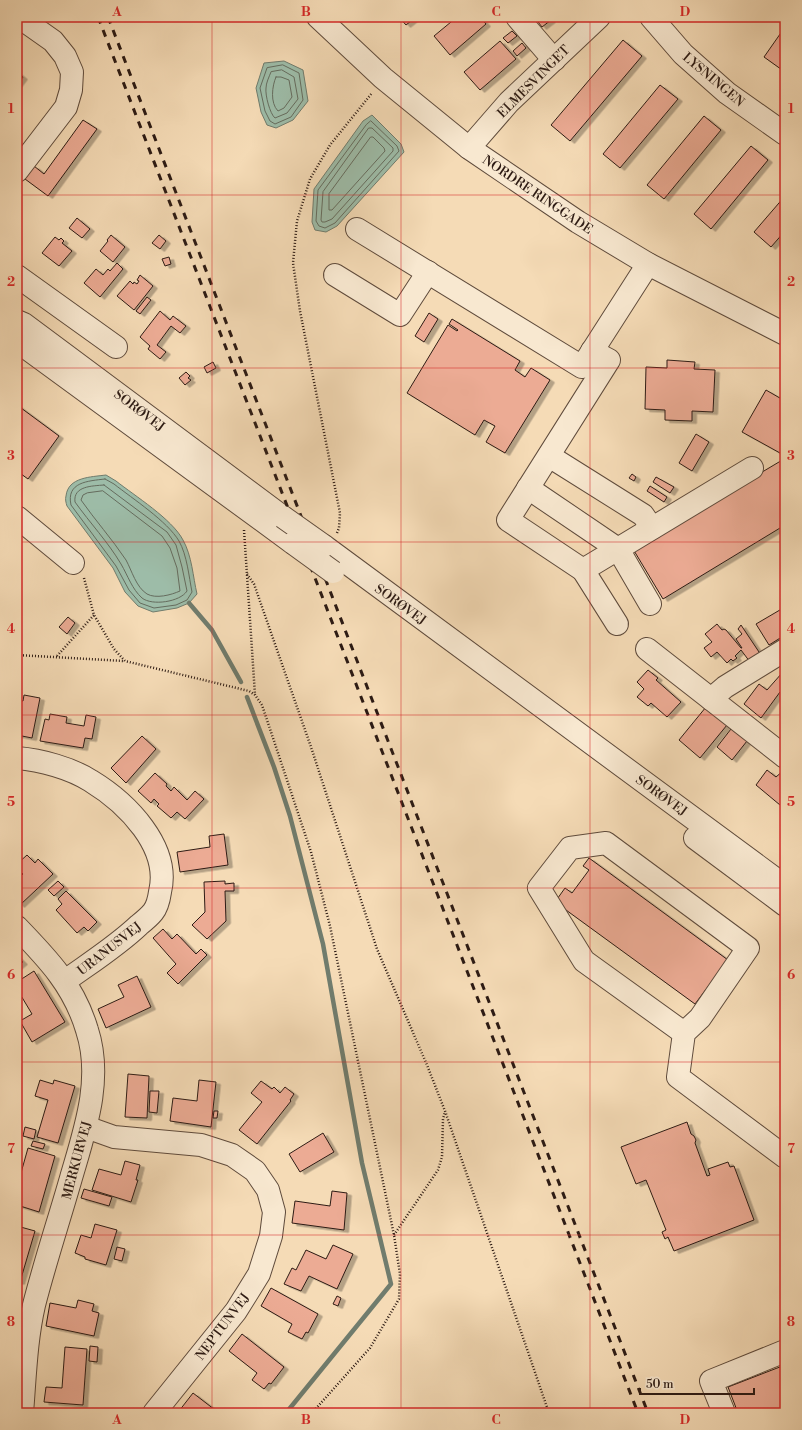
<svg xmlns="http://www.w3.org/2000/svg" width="802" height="1430" viewBox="0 0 802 1430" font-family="'Libre Bodoni',serif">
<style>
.water{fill:#9dbca8;stroke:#707c6d}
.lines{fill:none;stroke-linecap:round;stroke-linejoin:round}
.shore{stroke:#656c5e;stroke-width:1}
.stream{stroke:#707c6d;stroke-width:4.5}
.building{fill:#ecab94;stroke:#2d1b14;filter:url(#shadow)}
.minor-casing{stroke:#5f4b3c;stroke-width:24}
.path{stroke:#2d1b14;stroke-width:2.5;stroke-dasharray:1 2;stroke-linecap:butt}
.minor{stroke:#f8e8d0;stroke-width:22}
.rail{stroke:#2d1b14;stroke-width:3;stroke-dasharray:7 7;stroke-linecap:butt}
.minor-bridge-casing{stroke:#5f4b3c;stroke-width:24;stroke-linecap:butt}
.minor-bridge{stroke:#f8e8d0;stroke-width:22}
.grid{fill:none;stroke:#d62828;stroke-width:1;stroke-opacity:0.55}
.labels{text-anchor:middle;stroke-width:3;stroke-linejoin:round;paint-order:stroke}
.street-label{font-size:13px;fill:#2d1b14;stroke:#f8e8d0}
.neatline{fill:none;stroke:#d62828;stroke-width:1.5}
.grid-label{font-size:13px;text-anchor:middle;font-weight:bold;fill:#d62828}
</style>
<defs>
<filter id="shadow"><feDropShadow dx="4.5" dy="2.5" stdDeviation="0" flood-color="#0004"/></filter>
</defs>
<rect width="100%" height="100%" fill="#f5dbb6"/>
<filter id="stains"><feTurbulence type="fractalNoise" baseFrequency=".005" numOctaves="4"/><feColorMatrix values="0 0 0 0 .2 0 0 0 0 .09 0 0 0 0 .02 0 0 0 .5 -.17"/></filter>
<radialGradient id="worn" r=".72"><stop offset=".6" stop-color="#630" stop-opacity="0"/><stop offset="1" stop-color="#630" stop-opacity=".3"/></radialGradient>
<g class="water">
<path d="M284,61l19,9 5,31 -15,19 -17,8 -9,-3 -6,-13 -5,-24 8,-25z"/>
<path d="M372,115l29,29 3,8 -67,74 -11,6 -11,-2 -3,-8 2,-33 49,-68z"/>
<path d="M106,475l10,6c19,15 56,38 67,59 9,16 10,37 14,54l-8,9 -12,5 -24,4 -15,-6 -13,-14 -12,-24 -46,-62c-1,-3 -2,-7 -1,-10 2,-19 25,-19 40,-21z"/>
</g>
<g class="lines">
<g class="shore">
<path d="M283,65l16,8 4,27 -12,17 -16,7 -5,-3 -5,-10 -5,-23 7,-20z"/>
<path d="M282,70l12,7 4,22 -11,14 -12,5c-5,-4 -10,-23 -9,-30 0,-5 3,-11 5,-16z"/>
<path d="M276,77h5l8,3 3,17 -8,11 -6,3c-8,-8 -6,-25 -2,-34z"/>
<path d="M371,121l26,25 2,5 -64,72 -10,5 -6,-2 -3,-5 2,-31 48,-65z"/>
<path d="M369,128h3l21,20v3l-61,68 -7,3h-3l-1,-2 2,-28z"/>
<path d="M371,137h2l11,11 1,3 -53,59h-3v-16z"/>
<path d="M105,479l9,5c19,15 53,37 65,57 8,14 10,36 13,51l-5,8 -11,5 -22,3 -14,-5 -11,-13 -13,-24 -45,-61c-5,-23 17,-24 34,-26z"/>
<path d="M104,485l63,47 9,13 6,22 5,24c-7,11 -35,15 -45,7 -10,-9 -14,-22 -21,-34 -13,-22 -31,-41 -46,-62 -2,-16 17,-16 29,-17z"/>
<path d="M103,491l59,45 8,12 7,20 3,23c-9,4 -24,8 -33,3 -11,-7 -15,-23 -21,-34 -14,-21 -31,-40 -45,-60l2,-5 4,-2z"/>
</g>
<g class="stream">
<path d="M189,603l23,27 29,52"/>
<path d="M247,697l27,70 16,49 33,128 39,219 29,121 -105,129"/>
</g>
</g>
<g class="building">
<path d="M399,17h17l-10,8z"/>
<path d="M457,17h23l6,7 -36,31 -16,-19z"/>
<path d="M544,17h5l2,3 -9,7 -4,-5z"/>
<path d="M780,17h5v8l-7,-5z"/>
<path d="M785,27v45l-21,-15z"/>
<path d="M512,31l5,5 -9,7 -5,-5z"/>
<path d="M623,40l19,16 -72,85 -19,-16z"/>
<path d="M500,41l16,18 -36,31 -16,-18z"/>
<path d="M522,43l4,5 -9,8 -4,-5z"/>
<path d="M17,72l6,5 -6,8z"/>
<path d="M660,85l18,14 -58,69 -17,-14z"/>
<path d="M704,116l17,14 -57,69 -17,-14z"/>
<path d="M83,120l14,9 -49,67 -23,-17 9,-13 10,8z"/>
<path d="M751,146l17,14 -57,69 -17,-15z"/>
<path d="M785,196v35l-14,16 -17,-15z"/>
<path d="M77,218l13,11 -8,9 -13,-10z"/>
<path d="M111,235l14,12 -12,15 -13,-11 8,-10 -1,-1z"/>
<path d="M159,235l7,6 -6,8 -8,-6z"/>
<path d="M55,237l4,3 2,-2 3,3 -2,2 10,8 -13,15 -17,-13z"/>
<path d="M169,257l2,7 -6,2 -3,-7z"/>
<path d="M117,263l6,6 -23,28 -16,-14 12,-14 7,6 5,-6 2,2z"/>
<path d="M140,275l13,11 -19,24 -17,-14 13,-15 3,3 1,-2 3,2 2,-3 -2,-1z"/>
<path d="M147,297l4,3 -11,14 -4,-3z"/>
<path d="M160,311l10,9 3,-4 13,10 -6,7 -9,-7 -14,19 9,7 -6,7 -12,-10 2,-3 -10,-9z"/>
<path d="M429,313l9,6 -14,23 -9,-6z"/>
<path d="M452,319l68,42 -5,9 10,7 6,-9 19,12 -45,73 -19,-11 9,-16 -11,-6 -9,15 -68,-42 41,-68 9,6 1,-1 -9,-6z"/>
<path d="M667,360l28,2 -1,7 21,1 -2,42 -21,-1v10l-27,-1v-10l-20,-1 1,-42 21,1z"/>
<path d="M213,362l3,6 -9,5 -3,-6z"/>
<path d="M186,372l4,4 -2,2 3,2 -6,5 -6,-7z"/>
<path d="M766,390l19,11v124l-122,74 -30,-50 151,-90 -4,-6 -38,-21z"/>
<path d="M17,405l42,31 -31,43 -11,-8z"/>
<path d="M696,434l13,8 -17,29 -13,-8z"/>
<path d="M632,474l4,3 -2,4 -5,-3z"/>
<path d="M656,477l18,10 -4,6 -17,-11z"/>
<path d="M650,486l17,11 -3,5 -17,-11z"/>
<path d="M785,607v28l-16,10 -13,-21z"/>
<path d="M68,617l7,6 -8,11 -8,-7z"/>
<path d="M717,624l5,6 2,-1 2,1 15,18h1l-6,-9 6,-5 -4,-5 3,-4 20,30 -11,7 -9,-12 -6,6 2,2 -4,3 -2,-2 -4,4 -10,-11 -6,5 -7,-9 8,-6 -7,-8z"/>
<path d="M648,670l10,8 -2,2 25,22 -14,15 -16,-14 -3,3 -11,-9 7,-8 -7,-7z"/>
<path d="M782,673l3,3v16l-2,2 -3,-2 -19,26 -17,-14 15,-20 8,6z"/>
<path d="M24,695l16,3 -8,40 -15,-3v-35l6,1z"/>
<path d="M706,707l21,18 -27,33 -21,-18z"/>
<path d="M50,714l17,3 -1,6 18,3 2,-11 10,2 -4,22 -7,-1 -2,10 -43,-7 5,-22 4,1z"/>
<path d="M731,729l16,12 -15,19 -15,-13z"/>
<path d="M142,736l14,13 -30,34 -15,-15z"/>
<path d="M767,770l9,7 8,-7 1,1v35l-3,-3 -2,2 -24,-20z"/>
<path d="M155,773l12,11 -1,2 5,5 3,-4 13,13 8,-9 9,8 -19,20 -8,-7 -6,6 -14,-12 2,-2 -5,-5 -3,4 -13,-12z"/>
<path d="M224,834l4,31 -48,7 -3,-20 33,-5 -1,-11z"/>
<path d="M27,855l8,8 3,-4 15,15 -33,31 -3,-3v-22l6,-6 -6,-6v-4z"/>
<path d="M589,858l139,102 -33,44 -140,-102 10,-14 7,5 17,-23 -6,-4z"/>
<path d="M58,881l6,6 -10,9 -6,-6z"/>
<path d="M225,881v3l9,-1v8h-9l1,30 -19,18 -15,-14 13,-13 -1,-30z"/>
<path d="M66,891l31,31 -9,9 -4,-4 -7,6 -21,-23 6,-6 -4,-5z"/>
<path d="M163,929l9,10 5,-5 19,20 5,-5 6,6 -29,29 -11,-11 9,-9 -23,-26z"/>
<path d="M17,956l6,6 -6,5z"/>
<path d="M34,971l31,51 -33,20 -12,-21 12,-7 -15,-25v-7z"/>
<path d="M137,976l14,31 -45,21 -8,-19 26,-12 -6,-12z"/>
<path d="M128,1074l21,2 -2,42 -22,-1z"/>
<path d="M40,1080l13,4 1,-4 21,6 -17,57 -21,-6 11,-37 -13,-4z"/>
<path d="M199,1080l17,2 -5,45 -41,-6 3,-23 24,3z"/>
<path d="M261,1081l11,8 2,-2 6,6 5,-6 9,7 -4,6 1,1 -34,43 -18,-14 23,-28 -11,-9z"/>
<path d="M150,1091h9l-2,22 -8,-1z"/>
<path d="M214,1111h4l-1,7h-4z"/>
<path d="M687,1122l4,12 3,2 2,4 -1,3 12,33 3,-1 -2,-6 20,-7 2,5 4,-1 20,54 -80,31 -6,-14 -3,2 -3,-7 4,-2 -20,-50 -10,4 -15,-37z"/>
<path d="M25,1127l11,3 -2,9 -11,-3z"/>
<path d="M323,1133l11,19 -34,20 -11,-18z"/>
<path d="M33,1141l12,3 -2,5 -12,-3z"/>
<path d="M28,1148l27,8 -16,56 -22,-7v-18z"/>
<path d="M125,1161l15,4 -4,15h2l-7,22 -39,-12 7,-21 22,6z"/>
<path d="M84,1189l28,8 -3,9 -28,-8z"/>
<path d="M332,1191l15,2 -3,37 -52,-7 3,-22 35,5z"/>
<path d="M95,1224l22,6 -11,35 -21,-6v-2l-10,-4 6,-18 10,3z"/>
<path d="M17,1226l18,5 -15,51 -3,-1z"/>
<path d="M333,1245l20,9 -16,35 -28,-13 -8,15 -17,-7 8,-16 4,2 10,-20 20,9z"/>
<path d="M117,1247l8,2 -3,12 -8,-2z"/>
<path d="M271,1288l47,26 -10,19 -2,-1 -4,7 -14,-7 4,-8 -31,-18z"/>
<path d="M337,1296l4,2 -3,8 -5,-2z"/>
<path d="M78,1300l16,4 -2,7 7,2 -5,23 -48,-10 4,-23 26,5z"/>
<path d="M242,1334l42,33 -13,17 -2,-1 -5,6 -12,-9 5,-7 -28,-22z"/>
<path d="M90,1346l8,1 -1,15 -8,-1z"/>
<path d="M65,1347l22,2 -4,56 -39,-3 2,-15 16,1z"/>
<path d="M785,1365v48h-47l-10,-26z"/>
<path d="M193,1393l26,20h-37l-3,-2z"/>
</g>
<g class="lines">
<defs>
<g id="minor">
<path d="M318,17l65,61 86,70 109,74 70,42 137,70"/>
<path d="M517,17l37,43"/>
<path d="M651,17l32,37 44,39 58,41"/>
<path d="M469,148l40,-46 90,-85"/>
<path d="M17,171l49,-64 5,-17 1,-18 -7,-16 -12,-15 -34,-24"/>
<path d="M357,229l225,138 66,-103"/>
<path d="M335,275l65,40 28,-43"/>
<path d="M17,276l99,71"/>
<path d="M17,321l7,3 259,193"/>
<path d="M17,341l276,202"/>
<path d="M592,351l17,9 -101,160 75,50 169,-102"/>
<path d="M549,456l94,59 9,13"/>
<path d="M528,488l90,61 32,55"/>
<path d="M17,517l56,46"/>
<path d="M324,546l461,340"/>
<path d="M583,570l34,54"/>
<path d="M647,649l138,108"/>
<path d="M711,699l14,-12 60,-37"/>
<path d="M17,758c24,2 54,10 74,23 36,22 80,66 69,111 -1,7 -3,15 -7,20 -4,5 -9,9 -14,13 -22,21 -49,38 -74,56"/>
<path d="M695,838l90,67"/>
<path d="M17,927c31,32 57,59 70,103 16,49 -2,100 -16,148 -12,42 -26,84 -37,127 -8,35 -9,72 -12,108"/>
<path d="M684,1033l16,-15 48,-70 -142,-105 -36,5 -31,40 45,73 100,72 -6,44 107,80"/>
<path d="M86,1127l28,10 87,8 31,10 23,16 13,19 6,22 -3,24 -12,38 -23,37 -82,102"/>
<path d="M724,1413l-13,-32 74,-30"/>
</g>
</defs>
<use href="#minor" class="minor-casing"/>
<g class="path">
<path d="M244,530l11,165"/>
<path d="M337,533l2,-5 1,-15 -40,-202 -7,-48 4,-42 13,-42 20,-34 42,-52"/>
<path d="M247,574l7,10 57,163 66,202 50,116 18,46 104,302"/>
<path d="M84,578l10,37 20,34 11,12 124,30 6,4 7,10 49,147 19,74 64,309 6,39 -1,25 -29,49 -58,65"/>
<path d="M17,655l107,6"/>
<path d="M57,656l37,-41"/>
<path d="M394,1235l44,-65 4,-13 1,-38 2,-7"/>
</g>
<use href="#minor" class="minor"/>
<g class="rail">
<path d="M98,17l540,1396"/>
<path d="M108,17l540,1396"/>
</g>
<defs>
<g id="minor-bridge">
<path d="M283,517l41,29"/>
<path d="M293,543l40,29"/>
</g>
</defs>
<use href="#minor-bridge" class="minor-bridge-casing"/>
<use href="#minor-bridge" class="minor-bridge"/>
</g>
<path class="grid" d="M212,17v1396M401,17v1396M590,17v1396M17,195h768M17,368h768M17,542h768M17,715h768M17,888h768M17,1062h768M17,1235h768"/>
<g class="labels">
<g class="street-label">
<text transform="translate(714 79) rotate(40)" y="5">LYSNINGEN</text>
<text transform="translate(533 81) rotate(-45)" y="5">ELMESVINGET</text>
<text transform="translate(538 194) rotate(34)" y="5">NORDRE RINGGADE</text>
<text transform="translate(140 410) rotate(37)" y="5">SORØVEJ</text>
<text transform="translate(401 604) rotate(36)" y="5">SORØVEJ</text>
<text transform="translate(662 795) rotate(36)" y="5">SORØVEJ</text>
<text transform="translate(109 948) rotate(-38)" y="5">URANUSVEJ</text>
<text transform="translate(76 1160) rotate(-75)" y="5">MERKURVEJ</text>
<text transform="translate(222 1326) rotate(-53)" y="5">NEPTUNVEJ</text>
</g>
</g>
<rect width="802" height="1430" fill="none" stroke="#f5dbb6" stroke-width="44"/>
<path d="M640 1388v6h114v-6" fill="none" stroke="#2d1b14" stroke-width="2"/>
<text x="646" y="1388" font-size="12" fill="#2d1b14" stroke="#f8e8d0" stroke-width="3" paint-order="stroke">50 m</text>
<rect x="22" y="22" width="758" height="1386" class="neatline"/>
<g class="grid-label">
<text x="117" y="16">A</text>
<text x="306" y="16">B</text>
<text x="496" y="16">C</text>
<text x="685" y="16">D</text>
<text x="11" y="113">1</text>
<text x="791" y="113">1</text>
<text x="11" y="286">2</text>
<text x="791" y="286">2</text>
<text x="11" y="460">3</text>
<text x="791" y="460">3</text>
<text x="11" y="633">4</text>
<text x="791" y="633">4</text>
<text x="11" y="806">5</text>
<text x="791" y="806">5</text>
<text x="11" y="979">6</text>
<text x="791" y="979">6</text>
<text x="11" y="1153">7</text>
<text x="791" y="1153">7</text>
<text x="11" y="1326">8</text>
<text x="791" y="1326">8</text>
<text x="117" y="1424">A</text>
<text x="306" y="1424">B</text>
<text x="496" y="1424">C</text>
<text x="685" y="1424">D</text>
</g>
<rect width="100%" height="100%" filter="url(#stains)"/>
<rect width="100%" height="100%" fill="url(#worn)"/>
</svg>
